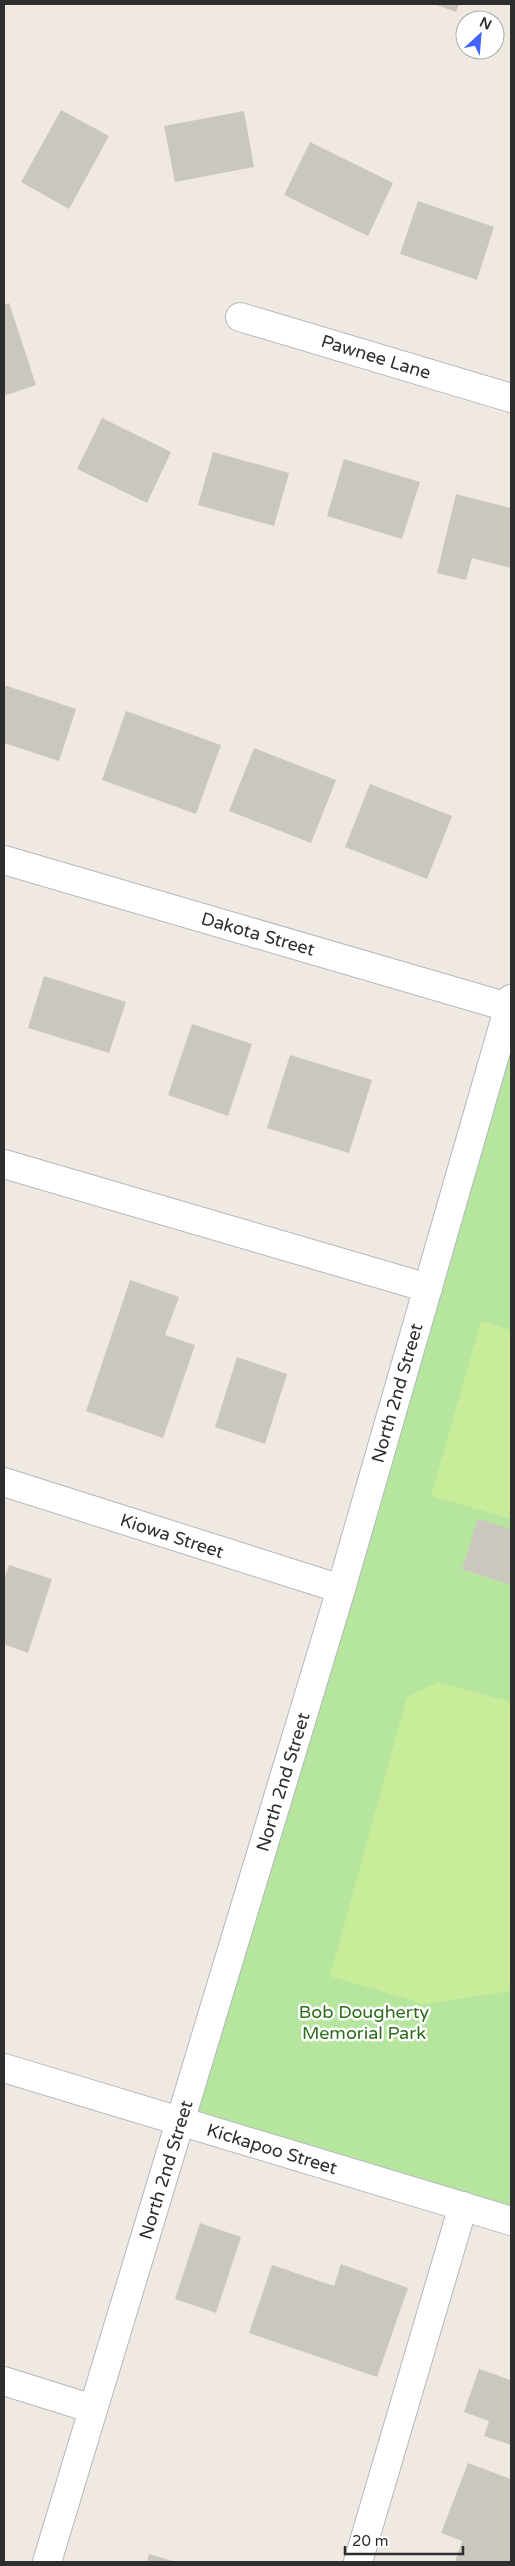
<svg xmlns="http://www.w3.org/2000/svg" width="515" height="2566" viewBox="0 0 515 2566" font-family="'Varela Round',sans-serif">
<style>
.green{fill:#b6e59e}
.pitch{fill:#c9ec9a}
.building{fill:#cbc7bf}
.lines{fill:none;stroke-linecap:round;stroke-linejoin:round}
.minor-casing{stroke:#b4b7c1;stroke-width:30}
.minor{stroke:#fff;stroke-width:28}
.labels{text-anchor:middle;stroke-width:5;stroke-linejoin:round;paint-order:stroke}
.street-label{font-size:18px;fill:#2e2e2e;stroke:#fff}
.park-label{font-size:18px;fill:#2c6e1b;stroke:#fff}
</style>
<rect width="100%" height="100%" fill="#efe9e1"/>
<path class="green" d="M511,1008v1213l-330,-100z"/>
<g class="pitch">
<path d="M481,1321l30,9v189l-80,-23z"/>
<path d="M438,1682l73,20v289l-87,13 -94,-28 77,-279z"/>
</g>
<g class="building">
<path d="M434,4h25l-3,8z"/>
<path d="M61,110l48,26 -40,73 -48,-27z"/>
<path d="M244,111l10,56 -79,15 -11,-56z"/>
<path d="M310,142l83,41 -25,53 -84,-41z"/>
<path d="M418,201l76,26 -17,53 -77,-26z"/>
<path d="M9,303l27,82 -32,11v-91z"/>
<path d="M102,418l69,34 -24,51 -70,-34z"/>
<path d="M213,452l76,21 -15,53 -76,-21z"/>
<path d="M344,459l76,23 -18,57 -75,-23z"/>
<path d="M456,494l55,14v60l-39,-10 -6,22 -29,-7z"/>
<path d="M4,685l72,24 -17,52 -55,-18z"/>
<path d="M126,711l95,34 -25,69 -94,-34z"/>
<path d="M254,748l82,32 -25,63 -82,-32z"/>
<path d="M370,784l82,32 -25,63 -82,-32z"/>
<path d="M44,976l82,26 -17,51 -81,-25z"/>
<path d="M192,1024l60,20 -24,72 -60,-21z"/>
<path d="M290,1055l82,25 -23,73 -82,-25z"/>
<path d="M130,1280l49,17 -14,38 30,10 -32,93 -77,-27z"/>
<path d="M237,1357l50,17 -22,70 -50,-17z"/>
<path d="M478,1519l33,10v56l-49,-16z"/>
<path d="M9,1565l43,14 -24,74 -24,-9v-64z"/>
<path d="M200,2223l41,14 -25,76 -41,-14z"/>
<path d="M341,2264l67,24 -31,89 -128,-44 23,-68 62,21z"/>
<path d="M479,2369l32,11v65l-27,-9 5,-15 -25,-9z"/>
<path d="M468,2463l43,16v83h-56l7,-21 -21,-8z"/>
<path d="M149,2554l27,8h-29z"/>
</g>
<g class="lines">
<defs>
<g id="minor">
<path d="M240,317l271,81"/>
<path d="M4,860l507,148"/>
<path d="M4,1164l424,124"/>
<path d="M4,1482l337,107"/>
<path d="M4,2068l507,153"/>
<path d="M4,2381l89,28"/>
<path d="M47,2562l294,-973 170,-590"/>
<path d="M358,2562l105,-356"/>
</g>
</defs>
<use href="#minor" class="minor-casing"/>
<use href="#minor" class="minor"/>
</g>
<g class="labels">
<g class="street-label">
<text transform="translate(376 357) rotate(17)" y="6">Pawnee Lane</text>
<text transform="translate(258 934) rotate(16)" y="6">Dakota Street</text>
<text transform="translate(397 1393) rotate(-74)" y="6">North 2nd Street</text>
<text transform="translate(172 1536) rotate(18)" y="6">Kiowa Street</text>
<text transform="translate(283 1782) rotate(-73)" y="6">North 2nd Street</text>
<text transform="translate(272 2149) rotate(17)" y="6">Kickapoo Street</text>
<text transform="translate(166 2170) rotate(-73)" y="6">North 2nd Street</text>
</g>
<g class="park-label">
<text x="364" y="2018">Bob Dougherty<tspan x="364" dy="21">Memorial Park</tspan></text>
</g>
</g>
<rect width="515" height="2566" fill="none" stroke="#2e2e2e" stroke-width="10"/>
<g transform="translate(480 35) rotate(26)"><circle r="24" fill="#ffffff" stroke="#ababab"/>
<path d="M0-4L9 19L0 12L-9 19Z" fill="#4264fb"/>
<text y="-8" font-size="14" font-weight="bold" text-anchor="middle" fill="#2e2e2e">N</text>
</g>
<path d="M345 2546v8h118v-8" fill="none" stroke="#2e2e2e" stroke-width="2.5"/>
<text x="352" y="2546" font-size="15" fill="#2e2e2e" stroke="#ffffff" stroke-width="4" paint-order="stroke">20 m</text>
</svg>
